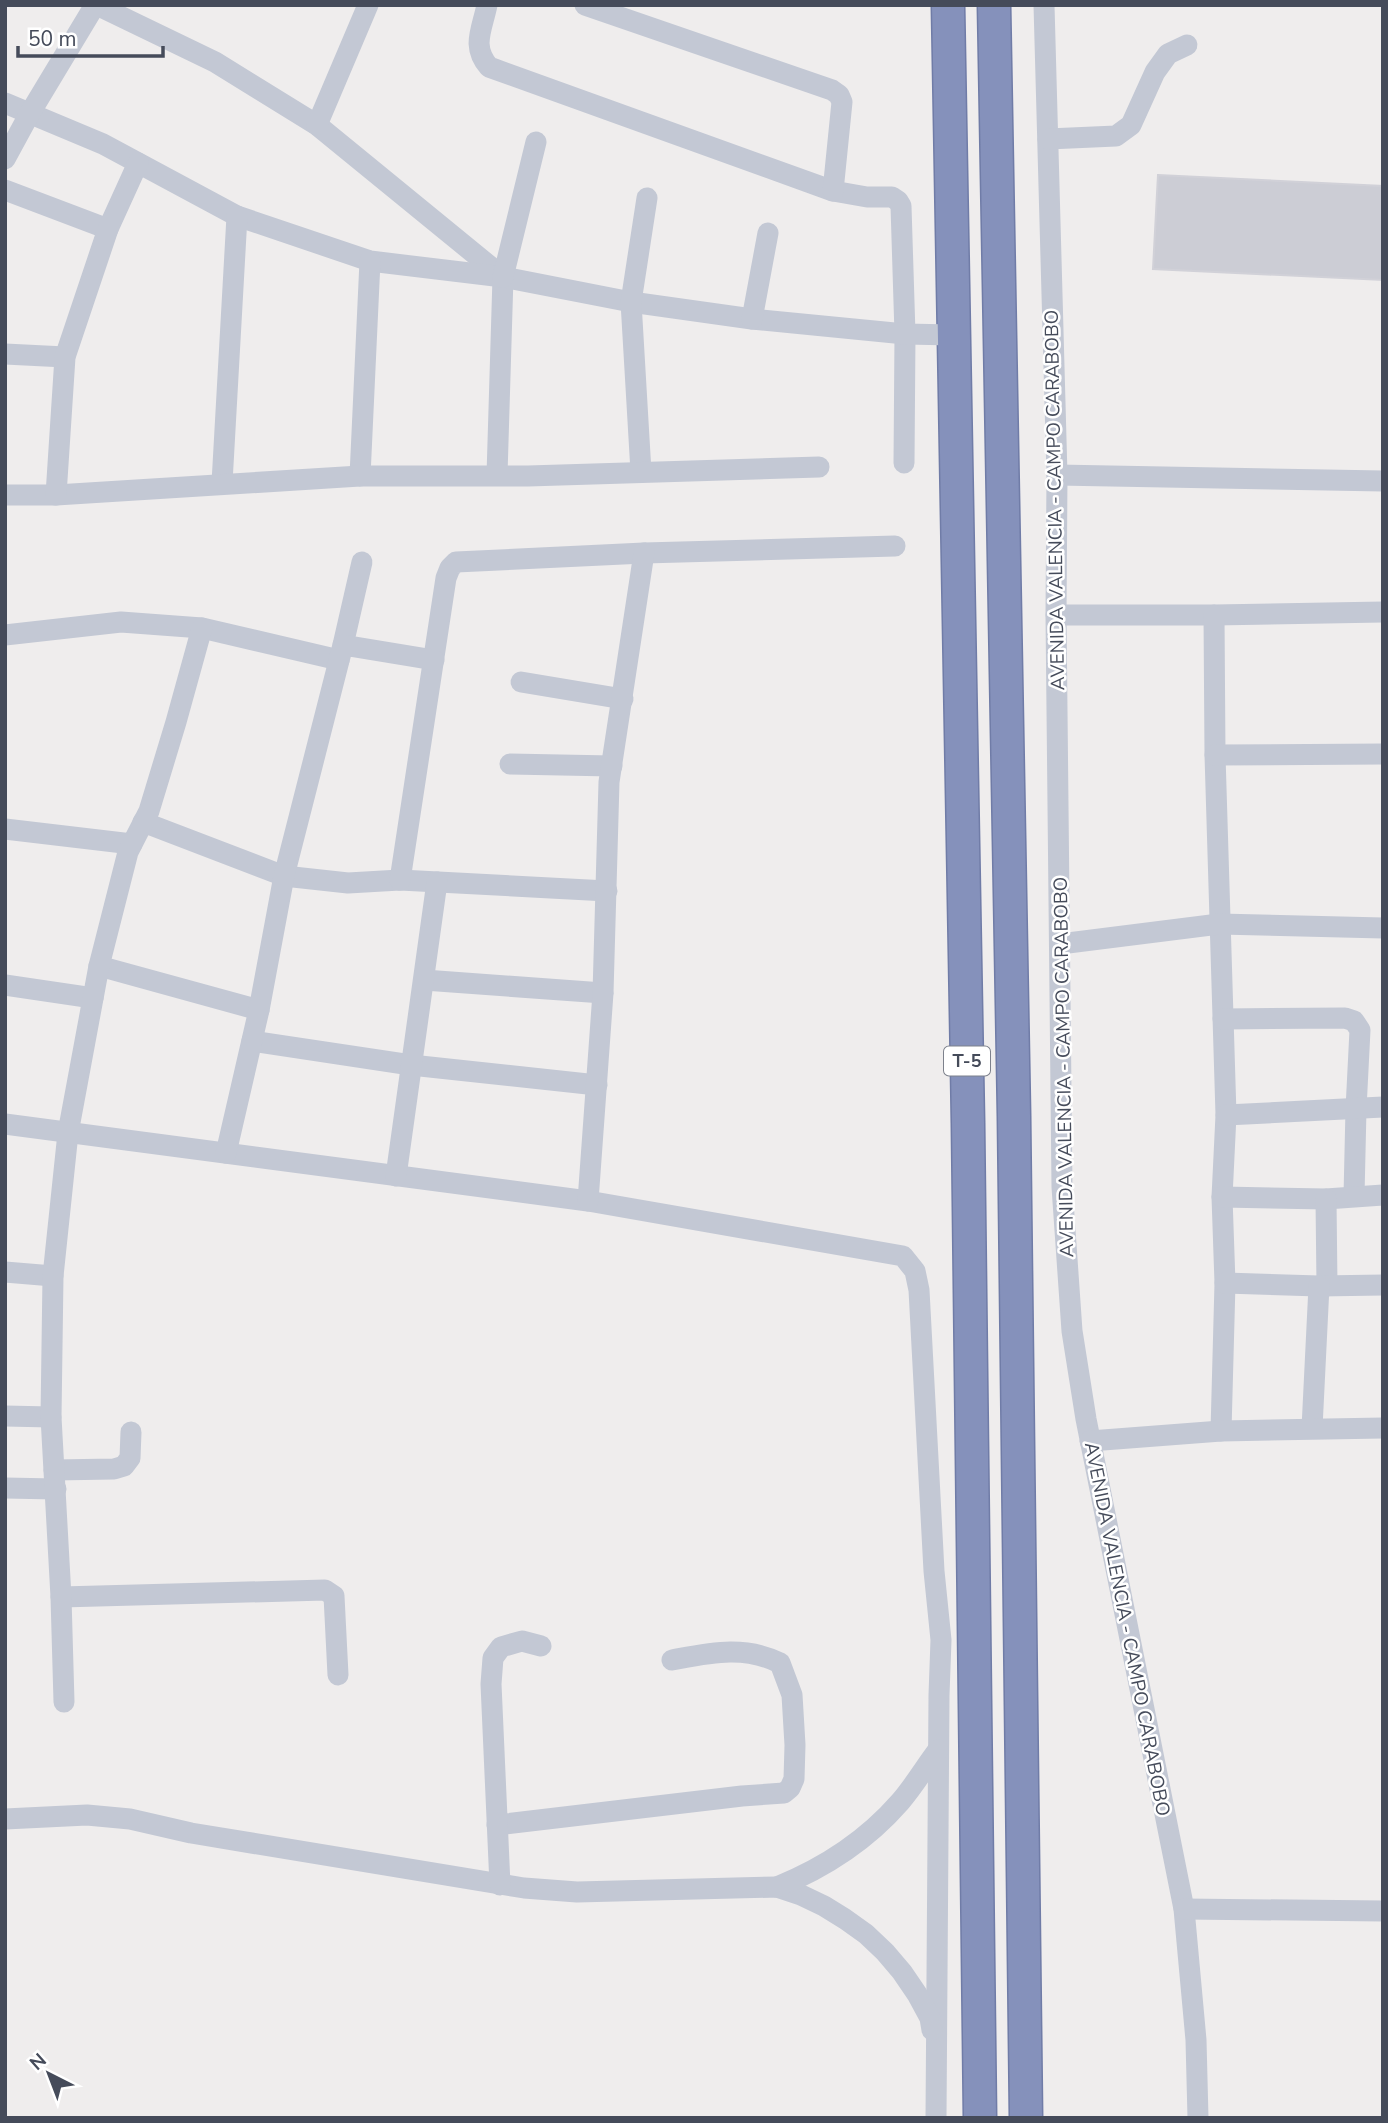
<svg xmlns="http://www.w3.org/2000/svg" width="1388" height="2123" viewBox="0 0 1388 2123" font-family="'Nunito Sans',sans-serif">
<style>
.building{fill:#cccdd5;stroke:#d1d1d8;stroke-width:2}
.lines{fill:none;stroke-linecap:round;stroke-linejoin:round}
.highway-casing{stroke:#707ca7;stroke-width:35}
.minor{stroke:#c3c8d4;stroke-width:21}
.highway{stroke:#8591bb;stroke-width:32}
.labels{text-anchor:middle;stroke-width:5;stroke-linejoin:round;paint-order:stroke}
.shield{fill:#fff;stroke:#7d818c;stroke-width:2}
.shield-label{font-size:18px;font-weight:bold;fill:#454b5a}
.street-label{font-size:19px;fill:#454b5a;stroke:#fff}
</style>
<rect width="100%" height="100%" fill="#efeded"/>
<path class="building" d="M1158,175l225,11v94l-230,-11z"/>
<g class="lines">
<defs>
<g id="highway">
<path d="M948,5l20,1118 12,995"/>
<path d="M994,5l20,1111 12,1002"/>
</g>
</defs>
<use href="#highway" class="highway-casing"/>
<g class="minor">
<path d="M97,5l118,57 102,63 186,152 -6,198"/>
<path d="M487,5c-5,25 -16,41 2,62l344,124 34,6h25l6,4 3,5 4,128 -1,129"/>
<path d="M585,5l247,85 7,5 3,7 -9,89"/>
<path d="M1044,5l13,470 -1,140 6,572 10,144 14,88 98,490 12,131 2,78"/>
<path d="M5,103l98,41 134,72 133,45 133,16 128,25 121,17 153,15 49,1"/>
<path d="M317,125l51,-120"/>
<path d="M1048,139l68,-3 15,-11 24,-53 13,-18 19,-9"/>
<path d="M5,159l25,-46 65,-108"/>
<path d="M5,190l103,39"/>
<path d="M503,277l33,-135"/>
<path d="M752,319l16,-86"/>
<path d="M5,354l60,3"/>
<path d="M641,472l-10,-170 16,-104"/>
<path d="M1057,475l326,6"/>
<path d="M360,476l10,-215"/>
<path d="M222,483l15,-267"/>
<path d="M5,495h51l304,-19h168l291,-9"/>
<path d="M56,495l9,-138 43,-128 30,-66"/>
<path d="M1056,615h158l169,-3"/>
<path d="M1214,615l1,140 11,360 -4,82 3,86 -4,148"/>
<path d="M5,635l116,-13 81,6 137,32"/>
<path d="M343,645l19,-83"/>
<path d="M521,682l102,17"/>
<path d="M1215,755l168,-1"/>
<path d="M510,764l102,2"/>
<path d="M143,822l141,54 64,7 52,-3 207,11"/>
<path d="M5,829l127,15"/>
<path d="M400,880l46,-302 4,-10 6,-6 188,-9 251,-7"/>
<path d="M1060,944l159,-20 164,4"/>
<path d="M99,966l160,44"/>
<path d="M424,980l179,13"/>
<path d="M5,985l88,13"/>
<path d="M1223,1019l122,-1 9,3 6,9 -4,79 -2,87"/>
<path d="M252,1041l159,24 186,20"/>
<path d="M1226,1115l157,-8"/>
<path d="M5,1124l583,77 315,55 12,15 4,19 15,281 7,69 -2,55 -3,423"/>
<path d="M226,1153l33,-143 25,-134 59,-231 91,15"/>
<path d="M396,1176l41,-294"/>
<path d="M1222,1197l104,2 57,-4"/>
<path d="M1326,1199l1,87"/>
<path d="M588,1201l15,-208 6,-211 35,-229"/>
<path d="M5,1272l48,4"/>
<path d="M1225,1283l94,3 64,-1"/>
<path d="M5,1416l46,1"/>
<path d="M1312,1428l7,-142"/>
<path d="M1090,1441l131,-10 162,-3"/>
<path d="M54,1470l60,-1 10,-3 6,-8 1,-26"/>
<path d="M5,1488l51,1"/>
<path d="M61,1597l264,-7 9,6 4,79"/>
<path d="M64,1702l-3,-105 -10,-180 2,-141 15,-143 31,-167 29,-114 21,-41 27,-89 26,-94"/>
<path d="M5,1819l82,-4 43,4 61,14 333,55 53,4 200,-5 24,8 23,11 21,13 21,15 19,18 17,20 15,22 13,24 2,12"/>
<path d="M497,1825l245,-29 42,-3 6,-5 4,-9 1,-34 -3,-50 -12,-32c-36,-18 -70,-10 -108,-3"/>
<path d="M500,1885l-9,-201 2,-26 8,-11 21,-6 19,5"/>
<path d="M777,1887c47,-19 89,-46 123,-85 14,-16 25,-35 38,-52"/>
<path d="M1184,1909l199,2"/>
</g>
<use href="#highway" class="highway"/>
</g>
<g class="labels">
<rect class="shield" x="944" y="1046.5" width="46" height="29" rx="5"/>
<g class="shield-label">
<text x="967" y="1067">T-5</text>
</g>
<g class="street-label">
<text transform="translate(1054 500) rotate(-91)" y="7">AVENIDA VALENCIA - CAMPO CARABOBO</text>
<text transform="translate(1063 1067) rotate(-91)" y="7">AVENIDA VALENCIA - CAMPO CARABOBO</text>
<text transform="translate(1128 1629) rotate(79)" y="7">AVENIDA VALENCIA - CAMPO CARABOBO</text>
</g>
</g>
<rect width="1388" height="2123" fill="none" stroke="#454b5a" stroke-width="14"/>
<g transform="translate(49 2074) rotate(318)" stroke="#ffffff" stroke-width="5" paint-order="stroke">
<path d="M0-5L12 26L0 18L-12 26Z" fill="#454b5a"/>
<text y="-10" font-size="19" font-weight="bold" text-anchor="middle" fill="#454b5a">N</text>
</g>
<path d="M18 46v10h145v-10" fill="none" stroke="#454b5a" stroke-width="3.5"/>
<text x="28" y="46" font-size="21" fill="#454b5a" stroke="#ffffff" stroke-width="5" paint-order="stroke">50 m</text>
</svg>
